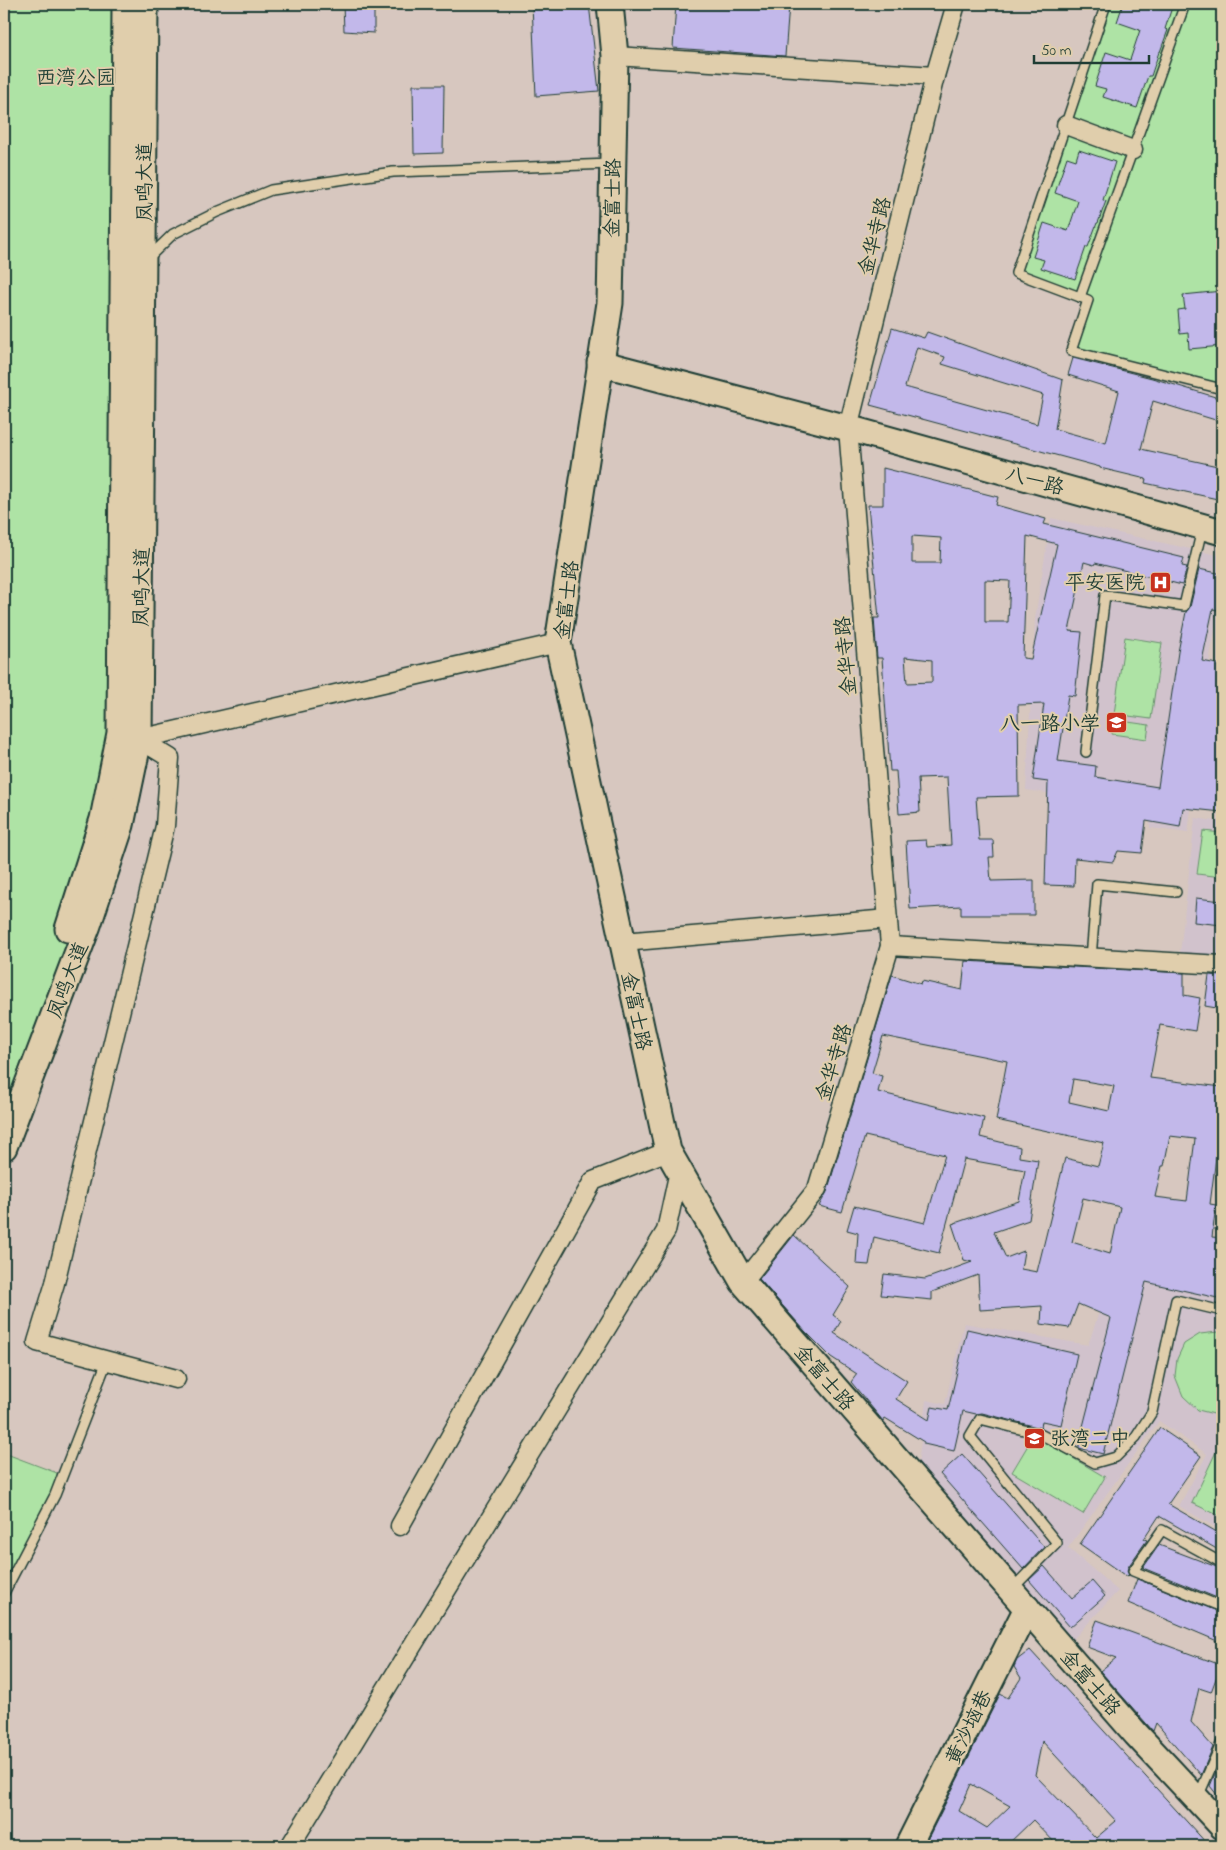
<svg xmlns="http://www.w3.org/2000/svg" width="1226" height="1850" viewBox="0 0 1226 1850" font-family="'Indie Flower','LXGW WenKai TC',sans-serif">
<style>
.built{fill:#d1c2cc}
.green{fill:#aee3a5;stroke:#66906c}
.building{fill:#c2b8ea;stroke:#1f3d34;fill-rule:evenodd}
.lines{fill:none;stroke-linecap:round;stroke-linejoin:round}
.lane-casing{stroke:#1f3d34;stroke-width:12}
.street-casing{stroke:#1f3d34;stroke-width:21}
.secondary-casing{stroke:#1f3d34;stroke-width:29}
.lane{stroke:#e0ceac;stroke-width:9}
.street{stroke:#e0ceac;stroke-width:18}
.secondary{stroke:#e0ceac;stroke-width:25}
.labels{text-anchor:middle;stroke-width:4;stroke-linejoin:round;paint-order:stroke}
.park-label{font-size:20px;fill:#26453a;stroke:#e0ceac}
.street-label{font-size:20px;fill:#1f3d34;stroke:#e0ceac}
.poi-label{font-size:20px;fill:#1f3d34;stroke:#e0ceac;text-anchor:end}
</style>
<rect width="100%" height="100%" fill="#d7c7bf"/>
<filter id="ink" filterUnits="userSpaceOnUse"><feTurbulence type="fractalNoise" baseFrequency=".02" numOctaves="2"/><feDisplacementMap in="SourceGraphic" scale="10" xChannelSelector="R" yChannelSelector="G"/><feConvolveMatrix kernelMatrix="1 2 1 2 8 2 1 2 1" color-interpolation-filters="sRGB"/></filter>
<g filter="url(#ink)">
<g class="built">
<path d="M1051,518l171,38v37l-12,63 -22,177 -38,-5v-20l-124,-18 9,-171z"/>
<path d="M1195,818l27,4v143l-43,-2z"/>
<path d="M1151,1254l71,20v257l-43,-25 28,-52 -48,-33 -91,127 50,43 -55,59 -147,-169 10,-81 19,4 19,-81 124,22 23,-68z"/>
</g>
<g class="green">
<path d="M4,4h148l-13,735 -135,408z"/>
<path d="M1106,4h116v385l-151,-38 17,-51 -72,-27z"/>
<path d="M1125,637l37,6 -11,76 -37,-5z"/>
<path d="M1114,720l35,5 -2,14 -35,-5z"/>
<path d="M1203,831l19,2v44l-25,-3z"/>
<path d="M1218,1332l4,1v83l-24,-6 -15,-14 -8,-20 2,-17 7,-15 16,-10z"/>
<path d="M1034,1435l71,42 -22,37 -71,-42z"/>
<path d="M1222,1439v78l-30,-14z"/>
<path d="M4,1453l53,20 -2,22 -51,98z"/>
</g>
<g class="building">
<path d="M343,4h31v29l-30,-2z"/>
<path d="M532,4h57l10,87 -63,5z"/>
<path d="M676,4l113,1 -4,51 -112,-8z"/>
<path d="M1123,4h50l-8,25 3,1 -8,22h-1l-8,24h-3l-11,32 -34,-11 3,-8 -11,-3 11,-34 24,8 10,-30 -23,-8z"/>
<path d="M413,85h31l-1,68 -29,1z"/>
<path d="M1079,150l36,12 -12,38 3,1 -8,22h-1l-9,24h-2l-11,32 -34,-11 3,-8 -11,-3 11,-34 24,8 10,-30 -23,-8 12,-36 9,3z"/>
<path d="M1222,291v55l-33,3 -1,-16 -8,1 -2,-24 7,-1 -2,-14z"/>
<path d="M892,328l32,10 3,-6 136,48 -8,49 51,14 13,-52 -51,-16 5,-17 79,20 70,21v23l-69,-21 -12,48 81,18v33l-77,-17 1,-4 -46,-11v-1l-230,-62zM917,347l28,10 -3,7 101,31 -6,29 -132,-37z"/>
<path d="M883,468l115,29 -2,8 50,14 -2,5 140,34 -2,8 5,1 -5,18 -87,-22 -1,2 -10,-3 -15,69 13,1 -7,64 -7,-1 -10,66 38,5 -1,11 63,10 20,-135 8,-40 4,-5 9,-38 23,5v37l-9,-2 -11,52 20,4v147l-39,-4 -3,19 -34,-6 -4,32 -24,-2 -5,11 -38,-4 -1,28 -29,-1 3,-103 -15,-2 11,-76 -26,1 1,91 -43,1 3,43h14l1,17h-5l2,24 43,-1v35h-73v-9l-51,3 -4,-68 20,-1 1,7 24,-2 -4,-68 -29,1 2,34 -21,2 -3,-43h-6l-8,-113h-5l-3,-40h5l-11,-113h15zM912,536l29,2 -1,25h-28zM1027,536l30,8 -26,115 -8,-1zM985,580l25,1 -2,41h-23zM905,657l27,3v22l-25,1z"/>
<path d="M1196,898l26,3v24l-28,-3z"/>
<path d="M965,961l219,12v22l16,3 -5,33 -35,-6 -10,53 72,9v55h-4l-8,62 6,1 -4,32 10,1v61l-76,-17 -43,172 -24,-6v-6l32,-124 -33,-14 -9,24 -28,-4 1,-18 -62,4 -2,-35 -46,17v8l-51,-5 3,-21 41,5 47,-17 -8,-2 -12,-36 67,-23 6,-31 -61,-11 -25,94 -65,-16 -5,28 -13,-1 2,-31 -11,-3 7,-24 71,17 20,-68 -80,-19 -23,76 -23,-6 8,-14 65,-217 29,9 1,-3 40,9zM883,1036l124,25 -11,59 108,23 -6,23 -33,-8 -28,114 -16,-3 3,-18 -18,7 -12,-26 35,-12 9,-60 -19,-3 1,-10 -40,-10 4,-19 -106,-26 4,-16 -10,-3zM1073,1079l41,7 -5,25 -40,-9zM1170,1136l25,3 -8,62 -32,-4 7,-31h2zM1083,1198l37,9 -10,47 -38,-12z"/>
<path d="M1209,975l13,1v33l-17,-3z"/>
<path d="M794,1235l56,52 -17,28 8,6 -7,12 73,48 -11,18 33,21 3,-13 16,3 19,-81 110,25 -16,71 -19,-4 -1,7 -59,-15 -6,1 -13,-3 -9,40 -30,-7v-2l-39,-24 -2,3 -32,-39 6,-8 -26,-17 -26,-26 -46,-52z"/>
<path d="M1160,1428l41,28 -33,48 54,31v17l-63,-36 -15,23 3,1 -19,27 -1,4 2,4 -2,2 -47,-33z"/>
<path d="M962,1454l82,93 -21,22 -83,-95z"/>
<path d="M1159,1545l63,24v31l-79,-32z"/>
<path d="M1044,1566l28,32 20,-17 13,15 -35,31 -41,-47z"/>
<path d="M1137,1579l85,34v30l-94,-40z"/>
<path d="M1097,1620l124,45 -10,27 -12,-4 -8,34 22,25 -12,28 -45,-52 -3,8 -53,-60 16,-13 -29,-11z"/>
<path d="M1030,1650l179,196h-151l-25,-26 -27,26h-82l76,-152 8,4 13,-20 -7,-11 3,-7zM1042,1741l74,80 -20,17 -61,-63zM971,1784l39,22 -23,22 -28,-17z"/>
<path d="M1222,1757v44l-12,-15z"/>
</g>
<g class="lines">
<defs>
<g id="lane">
<path d="M1106,4l-90,269 72,27 -17,51 151,38"/>
<path d="M147,259l26,-25 44,-22 54,-22 122,-18 218,-8"/>
<path d="M1080,297l105,-293"/>
<path d="M1086,752l19,-157 79,11 18,-77"/>
<path d="M1091,958l6,-74 79,8"/>
<path d="M1222,1563l-60,-33 -29,41 89,36"/>
<path d="M1012,1589l45,-46 -87,-107 10,-17 60,15 55,29 21,-6 20,-20 16,-25 24,-112 46,11"/>
<path d="M4,1593l51,-98 52,-134"/>
<path d="M1198,1797l24,-55"/>
</g>
<g id="street">
<path d="M615,56l320,20"/>
<path d="M1066,125l67,25"/>
<path d="M623,942l265,-23"/>
<path d="M890,946l332,19"/>
<path d="M743,1282l74,-93 73,-243 -42,-518 87,-352 21,-72"/>
<path d="M176,1379l-139,-37 18,-59 110,-457 5,-68 -31,-19 419,-96"/>
<path d="M400,1526l193,-345 75,-30"/>
<path d="M290,1846l376,-615 13,-60"/>
</g>
<g id="secondary">
<path d="M610,4l5,52 -5,247 -52,340 110,508 75,131 393,452 86,92"/>
<path d="M600,363l248,65 374,104"/>
<path d="M68,929l35,-110 17,-86 5,-729"/>
<path d="M4,1147l84,-222 33,-100 18,-86 6,-735"/>
<path d="M908,1846l119,-238"/>
</g>
</defs>
<use href="#lane" class="lane-casing"/>
<use href="#street" class="street-casing"/>
<use href="#secondary" class="secondary-casing"/>
<use href="#lane" class="lane"/>
<use href="#street" class="street"/>
<use href="#secondary" class="secondary"/>
</g>
</g>
<defs>
<symbol id="hospital-square" viewBox="-11 -11 22 22"><rect x="-9" y="-9" width="18" height="18" rx="4" fill="#c8321e" stroke="#e0ceac"/><path d="M-5-5h3v3.5h4V-5h3V5h-3V1.5h-4V5h-3Z" fill="#fff"/></symbol>
<symbol id="school-square" viewBox="-11 -11 22 22"><rect x="-9" y="-9" width="18" height="18" rx="4" fill="#c8321e" stroke="#e0ceac"/><path d="M0-5L7-2L0 1L-7-2ZM-4 1L0 2.5L4 1V4Q0 6-4 4Z" fill="#fff"/></symbol>
</defs>
<g fill-rule="evenodd">
<use href="#hospital-square" x="1148" y="570" width="25" height="25"/>
<use href="#school-square" x="1104" y="710" width="25" height="25"/>
<use href="#school-square" x="1022" y="1426" width="25" height="25"/>
</g>
<g class="labels">
<g class="park-label">
<text x="76" y="84">西湾公园</text>
</g>
<g class="street-label">
<text transform="translate(144 182) rotate(-90)" y="7">凤鸣大道</text>
<text transform="translate(612 198) rotate(-89)" y="7">金富士路</text>
<text transform="translate(874 236) rotate(-76)" y="7">金华寺路</text>
<text transform="translate(1035 480) rotate(15)" y="7">八一路</text>
<text transform="translate(141 587) rotate(-89)" y="7">凤鸣大道</text>
<text transform="translate(566 600) rotate(-83)" y="7">金富士路</text>
<text transform="translate(845 656) rotate(-95)" y="7">金华寺路</text>
<text transform="translate(67 980) rotate(-69)" y="7">凤鸣大道</text>
<text transform="translate(637 1011) rotate(78)" y="7">金富士路</text>
<text transform="translate(833 1062) rotate(-73)" y="7">金华寺路</text>
<text transform="translate(825 1377) rotate(49)" y="7">金富士路</text>
<text transform="translate(1091 1682) rotate(49)" y="7">金富士路</text>
<text transform="translate(968 1727) rotate(-64)" y="7">黄沙垴巷</text>
</g>
<g class="poi-label">
<text x="1145" y="589">平安医院</text>
<text x="1100" y="730">八一路小学</text>
<text x="1050" y="1445" text-anchor="start">张湾二中</text>
</g>
</g>
<rect width="1226" height="1850" fill="none" stroke="#e0ceac" stroke-width="20"/>
<rect x="10" y="10" width="1206" height="1830" fill="none" stroke="#1f3d34" stroke-width="2" filter="url(#ink)"/>
<path d="M1034 55v8h115v-8" fill="none" stroke="#1f3d34" stroke-width="2.5"/>
<text x="1041" y="55" font-size="15" fill="#1f3d34" stroke="#e0ceac" stroke-width="4" paint-order="stroke">50 m</text>
</svg>
